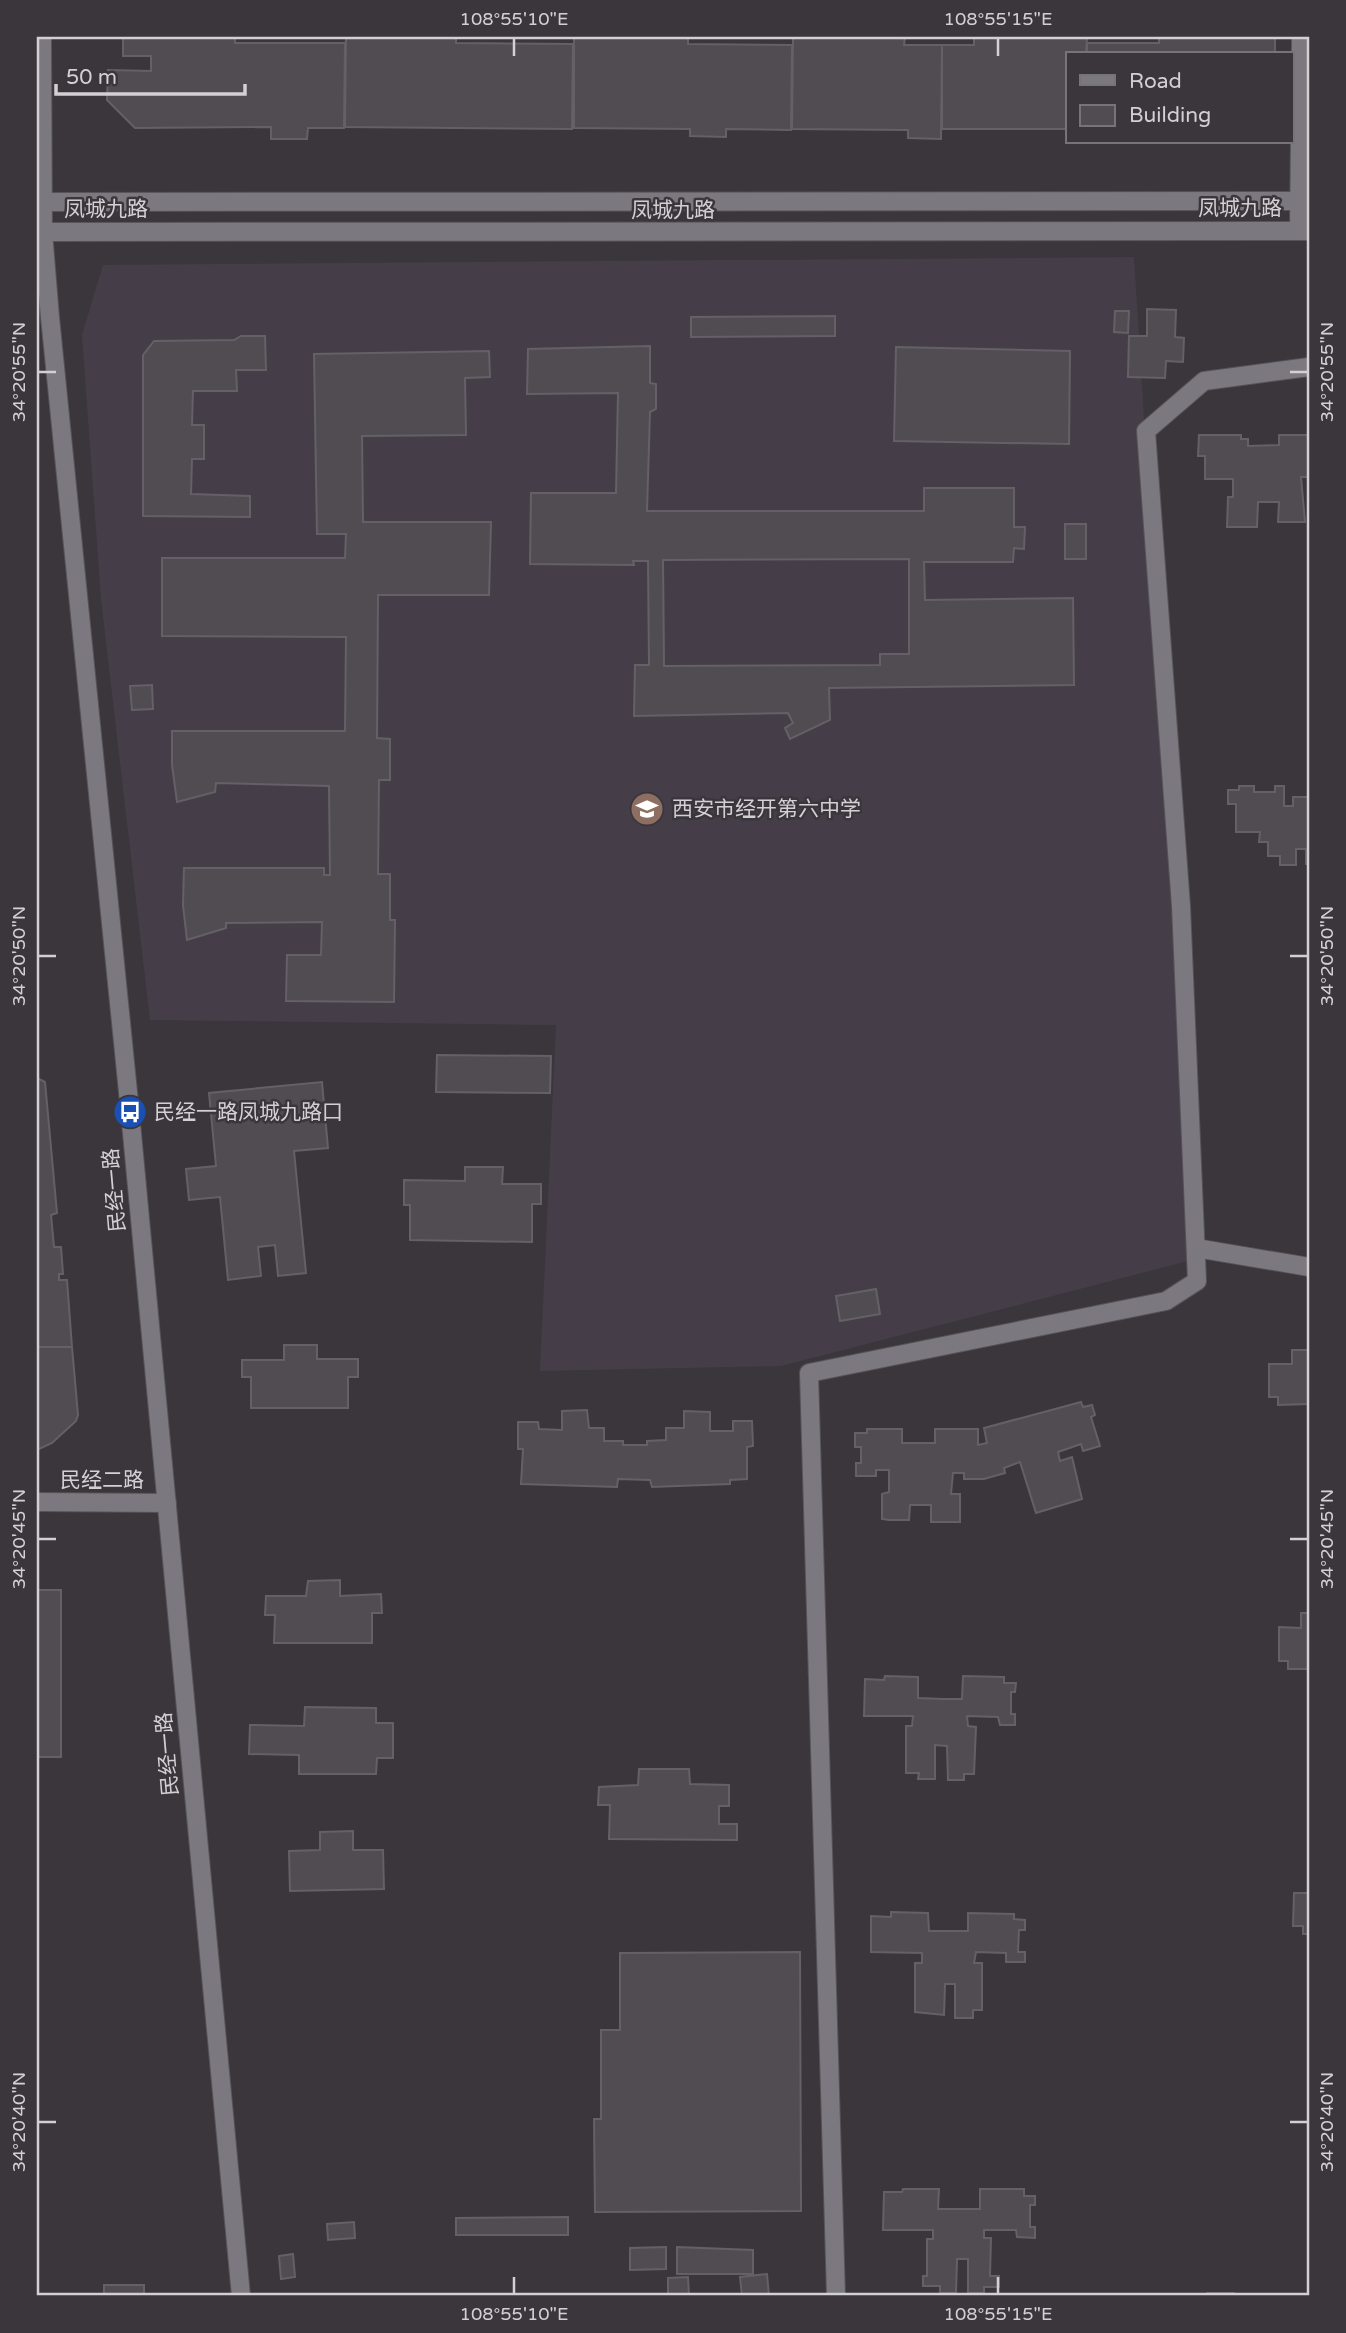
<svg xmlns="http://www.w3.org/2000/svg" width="1346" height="2333" viewBox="0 0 1346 2333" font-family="'Varela Round','Noto Sans SC',sans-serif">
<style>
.built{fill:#453e49}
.building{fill:#504c52;stroke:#646066;stroke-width:2;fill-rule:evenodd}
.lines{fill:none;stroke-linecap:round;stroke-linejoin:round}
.minor-casing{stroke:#565358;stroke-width:20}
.tertiary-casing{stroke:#565358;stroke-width:20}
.minor{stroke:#7c787f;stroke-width:18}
.tertiary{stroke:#7c787f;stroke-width:18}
.ticks{fill:none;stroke:#d3d0d4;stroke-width:2.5}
.labels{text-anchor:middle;stroke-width:5;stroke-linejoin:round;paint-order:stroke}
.street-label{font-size:21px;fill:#d3d0d4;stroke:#3a363c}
.poi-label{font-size:21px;fill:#d3d0d4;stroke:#3a363c;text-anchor:start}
.neatline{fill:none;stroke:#d3d0d4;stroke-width:2.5}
.ticks-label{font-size:18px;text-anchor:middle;fill:#d3d0d4}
</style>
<rect width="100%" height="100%" fill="#3a363c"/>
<path class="built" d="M1134,257l62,1002 -415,107 -241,5 16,-346 -406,-5 -49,-421 -19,-264 21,-70z"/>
<g class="building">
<path d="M123,37h112v6h110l-1,85h-36l-1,11h-36v-12l-136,1 -28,-28 1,-30 43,1v-15h-28z"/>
<path d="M346,37h110v6l117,1 -1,85 -227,-2z"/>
<path d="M574,37h114v7l104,1 -1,85 -65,-1v8l-36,-1v-7l-116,-1z"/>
<path d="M793,37h112l-1,8h38l-1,94 -33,-1v-8l-116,-1z"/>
<path d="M974,37h113l-1,17h-18v75h-126v-84h32z"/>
<path d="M1159,37h121h-5v17h-188v-11h72z"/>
<path d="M1147,309l29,1 -1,27 9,1 -1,24 -17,-1 -1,17 -37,-1 1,-41h18z"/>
<path d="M1115,311h14l-1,22 -14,-1z"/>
<path d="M835,316v20l-144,1v-20z"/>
<path d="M241,336h24l1,34h-30l1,21h-44l-1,34h12v34h-12l-1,35 59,2v21l-107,-1v-161l11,-14 80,-1z"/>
<path d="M650,346v37l6,1v25l-6,3 -3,99h277v-23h90v39h11l-1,22 -10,-1 -1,14h-89l1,38 148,-2 1,87 -245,3 1,32 -40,19 -5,-11 8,-5 -5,-10 -154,3 1,-51h14l-1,-104h-15l1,4 -104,-1 1,-71h85l2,-100 -91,1 1,-45zM909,559v95h-29v11l-216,1 -1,-106z"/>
<path d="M896,347l174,4 -1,93 -175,-3z"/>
<path d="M489,351l1,26 -25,1 1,57 -104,1 1,86h128l-2,73h-111l-1,143 13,1v41h-11l-1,94h12v46h5l-1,82 -108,-1 1,-46h34l1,-33 -96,1v5l-39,12 -4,-35 1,-37h140v7h6l-1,-89 -113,-3 -1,9 -38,10 -5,-37v-34h173l1,-94 -184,-1v-78h183l1,-24h-29l-3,-180z"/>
<path d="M1199,435h42v4h7v7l31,-1v-10h30v42h-8l4,45h-27l1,-20h-21l-1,25h-30l1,-30h5v-18h-28v-23h-7z"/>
<rect x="1065" y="524" width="21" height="35"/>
<path d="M152,685l1,24 -21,1 -2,-24z"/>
<path d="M1239,786h15v6h21v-6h9v20h9v-9h16v67h-3v-15h-10v16h-16v-9h-12v-14h-9l1,-10h-24v-28h-8v-14h11z"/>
<path d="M437,1055l114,1 -1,37 -114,-1z"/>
<path d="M37,1078l8,4 12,131 -6,2 3,32h7l2,27h-4v6h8l5,67h-35z"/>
<path d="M322,1082l6,66 -34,3 12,122 -28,3 -3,-31 -17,2 3,29 -33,4 -8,-83 -31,3 -3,-31 30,-3 -7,-73z"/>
<path d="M465,1167h38l-1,17h39v20h-9v38l-122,-2v-35h-6v-25l61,1z"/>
<path d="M876,1289l4,25 -40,7 -4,-25z"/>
<path d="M284,1345h33v14h41v18h-10v31h-97v-31h-9v-17h42z"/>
<path d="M37,1347h35l6,68 -2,6 -24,22 -15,7z"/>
<path d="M1292,1350h17v54l-31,1v-8h-9v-33h23z"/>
<path d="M1081,1402l2,5 9,-2 3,10 -4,2 9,29 -17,5 -2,-7 -23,8 2,9 12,-4 10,42 -46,14 -16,-51 -16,6 1,5 -21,6h-20v-6h-11l-2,21h9v28h-29v-17h-21l-1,15h-20l-7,-1v-25l7,-2v-22h-13v6h-20v-13h5v-16h-6v-14h12v-4h35v14h33v-14h43v16l9,-2 -3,-15z"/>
<path d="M587,1410l2,18h15v13h19v4h24v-4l19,-1v-12h18v-17l26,1v19h23v-10h19l1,25 -6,1v32l-17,1v4l-78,3 -2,-7 -32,-1 -1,8 -96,-3 2,-35h-5v-27h20l1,7 23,1v-19z"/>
<path d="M340,1580v16l41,-2 1,19h-10v30h-98l1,-28h-10l1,-19h40l2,-15z"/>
<rect x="37" y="1590" width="24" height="167"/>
<path d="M1301,1613h8v56h-21v-8h-9v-34l22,1z"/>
<path d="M885,1676l33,1v21l25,1h19l1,-23 41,1v6h12l-1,9h-4v22h4v11h-15l-2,-8 -31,-1 1,10 8,1 -2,47h-10v6h-16l-1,-34 -12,-1v34h-17l1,-6h-13v-47h6l1,-10h-49l1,-37 19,1z"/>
<path d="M305,1707l71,1v15h17v35h-16l-1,16h-77v-19l-50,-1 1,-29 54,1z"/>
<path d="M639,1769h50l1,15 39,1v21h-10v18h18v16l-128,-1 1,-34h-12l1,-18 39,-2z"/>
<path d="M353,1831v19h30l1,39 -94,2 -1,-40 31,-1v-18z"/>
<path d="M1294,1893h15v41h-6v-8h-10z"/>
<path d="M891,1912l37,1 1,18h39v-18l46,1v5l11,1v10h-6l-1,22h7v10h-19v-9l-30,-1 -2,11h8v47h-9v8h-18v-34h-10l-1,31 -29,-3v-49h7v-10l-51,-1v-36l20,1z"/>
<path d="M800,1952l1,259 -206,1 -1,-93h7v-89h19v-77z"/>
<path d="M903,2189h36l-1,20h42v-20h44v7h11v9h-5v22h5v11l-18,-1 -1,-7h-32v8h7l-1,38h9v11h-15v6h-16v-34h-11l-1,34h-16v-7h-17v-10h4v-37h6v-9h-50l1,-38h18z"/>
<path d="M568,2217v18h-112v-17z"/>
<path d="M354,2222l1,16 -27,2 -1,-16z"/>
<path d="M666,2247v22l-36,1v-22z"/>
<path d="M677,2247l76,3v24h-76z"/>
<path d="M293,2254l2,23 -14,2 -2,-23z"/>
<path d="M767,2274l2,22h-27l-2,-19z"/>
<path d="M688,2277l1,19h-21v-18z"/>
<rect x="104" y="2285" width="40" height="11"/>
<rect x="1207" y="2293" width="27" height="3"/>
</g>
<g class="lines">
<defs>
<g id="minor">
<path d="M1299,231l2,-194"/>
<path d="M1196,1248l113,19"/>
<path d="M836,2296l-27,-923 357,-72 31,-20 -16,-375 -35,-475 58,-50 105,-14"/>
</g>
<g id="tertiary">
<path d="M42,37l1,195 7,85 80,795 111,1184"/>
<path d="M37,202l1272,-1"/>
<path d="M37,232l1272,-1"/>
<path d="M37,1502l130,1"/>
</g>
</defs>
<use href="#minor" class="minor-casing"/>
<use href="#tertiary" class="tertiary-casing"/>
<use href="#minor" class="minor"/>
<use href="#tertiary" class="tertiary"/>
</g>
<path class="ticks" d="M514,38v18M998,38v18M38,372h18M1290,372h18M38,956h18M1290,956h18M38,1539h18M1290,1539h18M38,2122h18M1290,2122h18M514,2277v17M998,2277v17"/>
<defs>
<symbol id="school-disc" viewBox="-11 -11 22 22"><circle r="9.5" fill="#8d6e63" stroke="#3a363c"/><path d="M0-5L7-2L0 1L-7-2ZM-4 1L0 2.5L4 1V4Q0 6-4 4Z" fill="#fff"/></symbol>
<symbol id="bus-disc" viewBox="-11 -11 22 22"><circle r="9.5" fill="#1a4fb4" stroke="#3a363c"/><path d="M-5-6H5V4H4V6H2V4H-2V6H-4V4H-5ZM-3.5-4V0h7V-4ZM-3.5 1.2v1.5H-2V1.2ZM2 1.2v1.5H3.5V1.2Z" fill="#fff"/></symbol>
</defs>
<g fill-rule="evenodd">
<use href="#school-disc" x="628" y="790" width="38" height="38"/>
<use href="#bus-disc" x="111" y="1093" width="38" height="38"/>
</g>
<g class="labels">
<g class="street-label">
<text x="1240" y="215">凤城九路</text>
<text x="106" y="216">凤城九路</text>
<text x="673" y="217">凤城九路</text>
<text transform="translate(114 1190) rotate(-95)" y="7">民经一路</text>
<text x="102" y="1487">民经二路</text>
<text transform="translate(167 1754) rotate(-95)" y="7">民经一路</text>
</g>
<g class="poi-label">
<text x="672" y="816">西安市经开第六中学</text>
<text x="154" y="1119">民经一路凤城九路口</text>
</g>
</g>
<rect width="1346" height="2333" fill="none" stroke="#3a363c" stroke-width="77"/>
<rect x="1066" y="52" width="228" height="91" fill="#3a363c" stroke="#777479" stroke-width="2"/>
<rect x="1080" y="75" width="35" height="10" fill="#7c787f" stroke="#777479" stroke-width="2"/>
<text x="1129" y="88" font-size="21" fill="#d3d0d4">Road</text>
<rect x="1080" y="105" width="35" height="21" fill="#504c52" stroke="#777479" stroke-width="2"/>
<text x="1129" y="122" font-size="21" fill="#d3d0d4">Building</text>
<path d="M56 84v10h189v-10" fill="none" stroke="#d3d0d4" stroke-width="3.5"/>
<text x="66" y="84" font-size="21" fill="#d3d0d4" stroke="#3a363c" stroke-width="5" paint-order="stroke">50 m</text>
<rect x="38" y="38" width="1270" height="2256" class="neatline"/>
<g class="ticks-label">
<text x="514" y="25">108°55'10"E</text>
<text x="998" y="25">108°55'15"E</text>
<text transform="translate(19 372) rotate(-90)" y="6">34°20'55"N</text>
<text transform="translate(1327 372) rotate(-90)" y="6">34°20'55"N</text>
<text transform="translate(19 956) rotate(-90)" y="6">34°20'50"N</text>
<text transform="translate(1327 956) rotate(-90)" y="6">34°20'50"N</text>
<text transform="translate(19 1539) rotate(-90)" y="6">34°20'45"N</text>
<text transform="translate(1327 1539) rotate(-90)" y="6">34°20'45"N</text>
<text transform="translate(19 2122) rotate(-90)" y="6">34°20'40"N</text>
<text transform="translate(1327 2122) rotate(-90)" y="6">34°20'40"N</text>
<text x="514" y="2320">108°55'10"E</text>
<text x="998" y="2320">108°55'15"E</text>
</g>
</svg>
